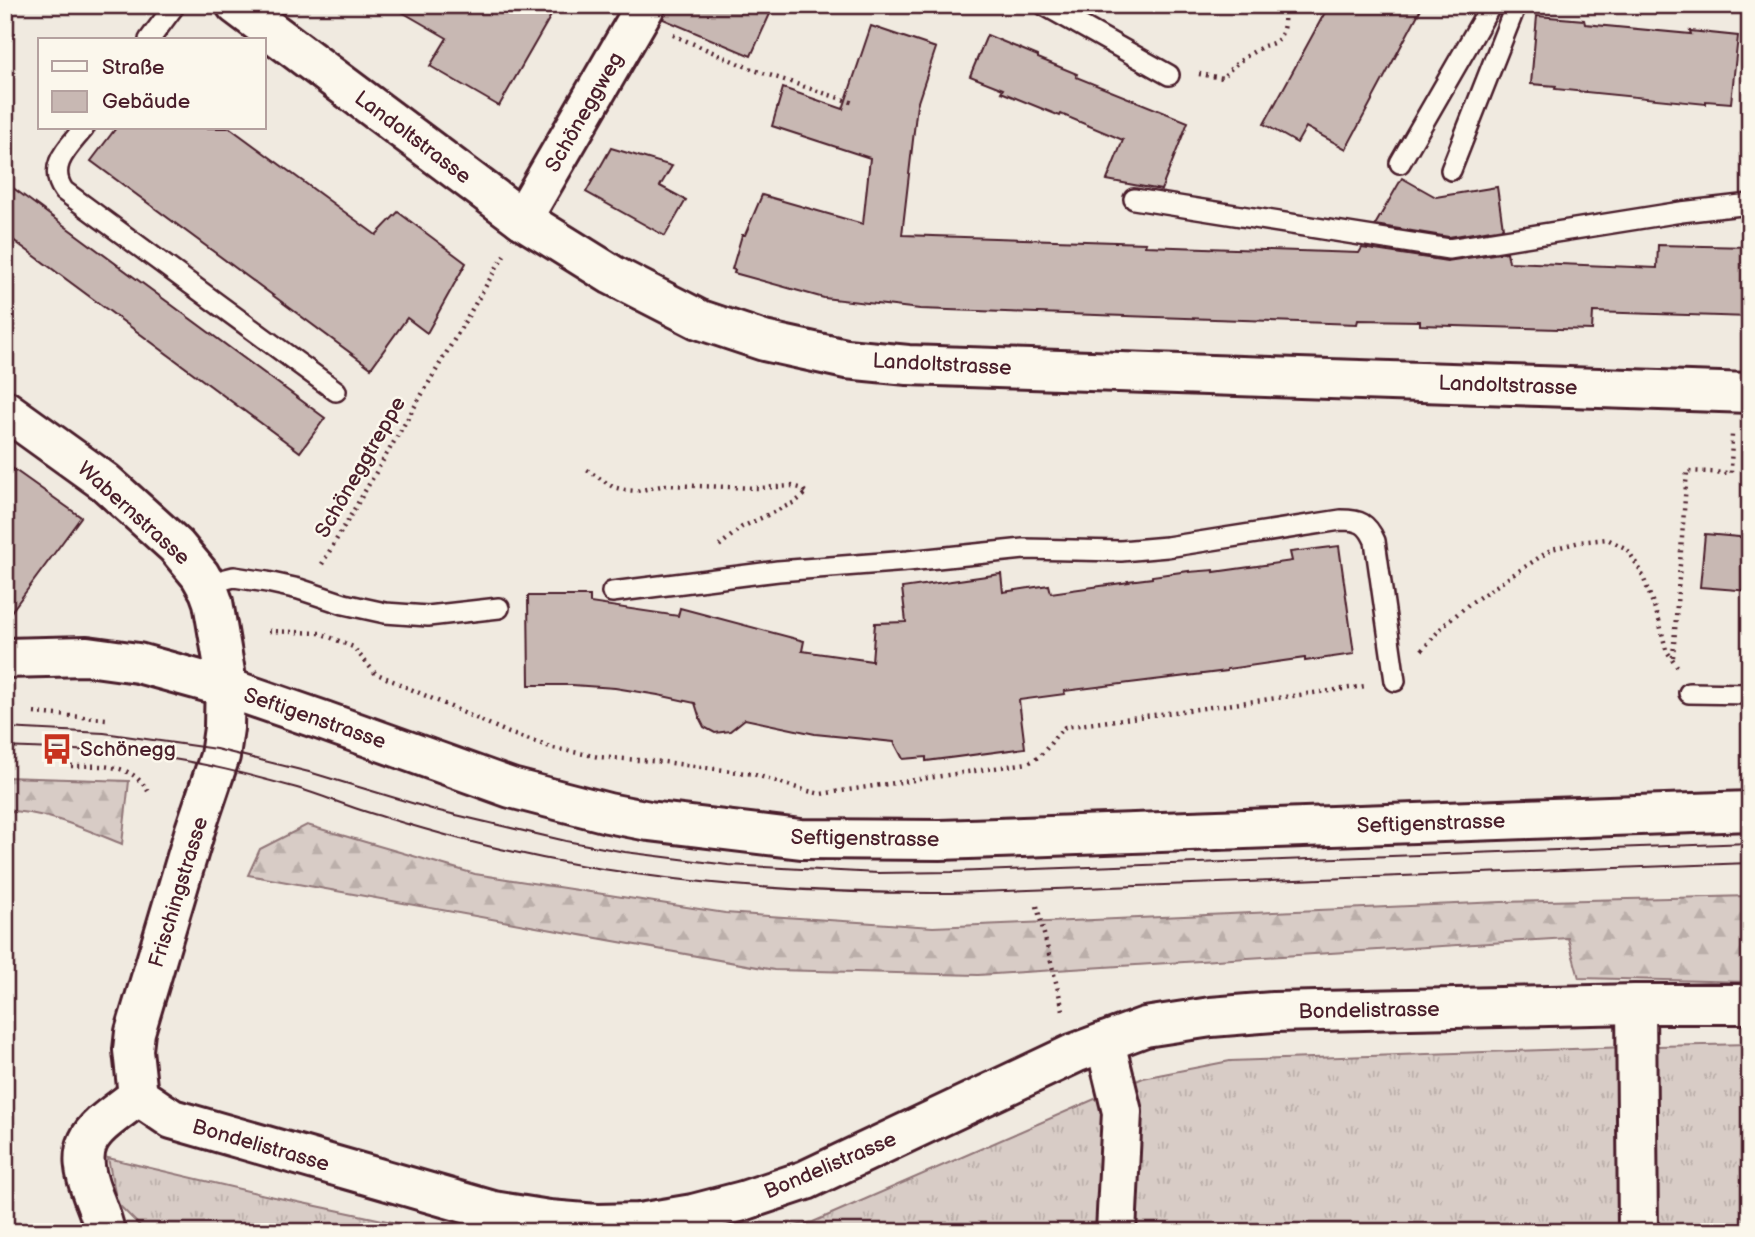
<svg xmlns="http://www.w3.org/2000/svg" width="1755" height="1237" viewBox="0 0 1755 1237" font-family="'Balsamiq Sans',sans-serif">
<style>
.grass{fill:url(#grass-tufts);stroke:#917678;stroke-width:2}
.forest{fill:url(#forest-firs);stroke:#917678;stroke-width:2}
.building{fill:#c8b8b3;stroke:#4a1f2b;stroke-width:2}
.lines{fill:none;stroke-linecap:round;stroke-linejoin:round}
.lane-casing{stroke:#4a1f2b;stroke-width:24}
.street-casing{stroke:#4a1f2b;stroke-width:44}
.secondary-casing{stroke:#4a1f2b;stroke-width:44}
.path{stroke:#4a1f2b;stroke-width:4.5;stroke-dasharray:2 5;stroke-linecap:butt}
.lane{stroke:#fbf7ec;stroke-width:19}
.street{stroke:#fbf7ec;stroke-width:38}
.secondary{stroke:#fbf7ec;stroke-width:38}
.tram{stroke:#4a1f2b;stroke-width:2}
.labels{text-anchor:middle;stroke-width:5;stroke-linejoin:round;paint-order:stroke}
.street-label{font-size:21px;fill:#4a1f2b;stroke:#fbf7ec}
.poi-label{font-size:21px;fill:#4a1f2b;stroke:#fbf7ec;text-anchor:start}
</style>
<defs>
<pattern id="grass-tufts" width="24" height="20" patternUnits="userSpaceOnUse" patternTransform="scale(1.75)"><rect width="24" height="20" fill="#d8ccc6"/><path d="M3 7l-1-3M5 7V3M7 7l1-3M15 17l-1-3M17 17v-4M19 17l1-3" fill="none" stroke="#bbafaa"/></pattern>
<pattern id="forest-firs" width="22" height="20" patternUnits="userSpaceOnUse" patternTransform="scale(1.75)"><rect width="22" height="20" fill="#d8ccc6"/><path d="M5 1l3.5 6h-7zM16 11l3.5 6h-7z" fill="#bbafaa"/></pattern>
</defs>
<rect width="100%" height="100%" fill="#f0eae0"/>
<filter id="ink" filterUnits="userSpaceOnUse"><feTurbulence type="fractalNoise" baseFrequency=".0143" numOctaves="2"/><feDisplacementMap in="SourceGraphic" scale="14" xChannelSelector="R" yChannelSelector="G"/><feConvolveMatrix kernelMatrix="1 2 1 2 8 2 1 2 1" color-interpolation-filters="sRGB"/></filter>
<g filter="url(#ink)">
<g class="grass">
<path d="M1750,1044v188h-981l44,-10 330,-144 87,-17 426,-15z"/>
<path d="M108,1158l157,37 174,37h-293l-29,-29z"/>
</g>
<g class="forest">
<path d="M5,777l124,4 -7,63c-37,-15 -76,-33 -117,-33z"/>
<path d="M307,825l168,49 250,39 208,14 568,-25 249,-6v86l-171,-4 -11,-40 -590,37 -204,-5 -526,-95 12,-26z"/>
</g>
<g class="building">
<path d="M390,5h167l-58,101 -69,-40 17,-28z"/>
<path d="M668,5h106l-23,51 -88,-37z"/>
<path d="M1329,5h94l-77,144 -40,-22 -9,16 -33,-19z"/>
<path d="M1537,16l47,4 1,4 106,10 -1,-3 48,5 -7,67 -25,-2v3l-151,-15 1,-3 -25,-2z"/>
<path d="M871,26l65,22 -19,57 -15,130 244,8 -1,3 214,7 3,-5 85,13 60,-9 2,10 148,6 1,-23 92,2v70l-157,-5 -1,18 -172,-5v-4l-62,-1 -1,4 -437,-15 -96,-11 -90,-25 1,-3 -3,-1 10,-34h3l17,-40 101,29 7,-66 -98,-32 11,-38 60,21z"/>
<path d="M987,35l51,21v2l39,16 -1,3 112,45 -27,68 -54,-10 16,-40 -62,-26 -1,2 -59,-24 2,-3 -33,-13z"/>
<path d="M116,128h114l146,107 22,-23 68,51 -39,70 -20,-15 -36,50 -280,-207z"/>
<path d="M611,148l61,18 -12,20 26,14 -21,36 -79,-44z"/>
<path d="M1402,178l34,19 61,-10 6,41 -54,9 -74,-12z"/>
<path d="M5,182l320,236 -25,34 -295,-218z"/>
<path d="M5,463l76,54 -76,103z"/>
<path d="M1705,534l45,4v53l-50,-4z"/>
<path d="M1339,546l15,108 -49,7v-3l-78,11v2l-163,20 1,3 -46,6 6,48 -99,13v-4l-23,2 -9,-17 -79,-8 -70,-15 -15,12 -15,2 -11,-6 -4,-8 -5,-16 -37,-8 -43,-7 -43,-3h-43l-1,-89h62v7l88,13 2,-8 124,33 -2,10 70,10 3,-38 31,-1 -4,-34 99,-14 2,18 46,-7 2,8 78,-11 -1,-1 24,-3v-2l37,-5v1l25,-2v2l78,-11 -2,-9z"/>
</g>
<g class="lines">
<defs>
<g id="lane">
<path d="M1044,5l125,70"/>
<path d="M149,40l26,-35"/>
<path d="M84,128c-15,19 -38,38 -20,63l272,200"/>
<path d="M1400,163l91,-158"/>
<path d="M1451,170l65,-165"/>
<path d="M1134,199l315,50 232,-37 69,-8"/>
<path d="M206,584l28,-7 33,5 32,7 45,15 41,9 43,3 71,-8"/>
<path d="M612,592l166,-21 130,-10 116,-12 97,2 46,-4 174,-27c19,0 26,3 34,21l20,140"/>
<path d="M1689,693l61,1"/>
</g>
<g id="street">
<path d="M236,5l286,214 90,56 86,44 66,22 82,18 62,6 842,28"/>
<path d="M522,219l124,-214"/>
<path d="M5,410l100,72 71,64 24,29 9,16 4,11 12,70 -1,56 -4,28 -25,74 -60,202 -2,18 5,46"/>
<path d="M1636,1004l2,228"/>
<path d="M1105,1042l17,70 -6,120"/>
<path d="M138,1096l34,23 321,92 56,9 48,4 42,-1 54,-9 50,-13 63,-21 269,-127 70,-26 66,-10 62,-5 363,-8h114"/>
<path d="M105,1232c-3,-14 -7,-23 -12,-36 -23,-59 3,-67 45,-100"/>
</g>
<path id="secondary" d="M5,658l82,-2 51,7 87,24 99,34 187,67 97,25 41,8 152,18 139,1 810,-29"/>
</defs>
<use href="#lane" class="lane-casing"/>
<use href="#street" class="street-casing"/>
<use href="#secondary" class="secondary-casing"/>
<g class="path">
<path d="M673,35l81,35 100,33"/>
<path d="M1199,74l24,4c10,-14 26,-24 41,-32 3,-1 7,-2 11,-4 10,-6 11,-27 7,-37"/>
<path d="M587,470l26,17 12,3 12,1 29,-6 93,3 33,-2 8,2 7,5 -12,9 -53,25 -23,19"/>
<path d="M322,564l182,-309"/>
<path d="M269,631l51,2 33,14 22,26 134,60 44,15 46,9 65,5 89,12 51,16 17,4 207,-31c21,-10 21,-23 37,-36l300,-41"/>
<path d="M1422,650l21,-24 26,-22 83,-55 28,-7 27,-3 20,10 14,22 18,49 7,30 11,16"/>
<path d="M1673,657l14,-186 44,2 1,-41"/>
<path d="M34,713l72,6"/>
<path d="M71,766c31,0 59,-4 77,25"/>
<path d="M1037,906l27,108"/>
</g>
<use href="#lane" class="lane"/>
<use href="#street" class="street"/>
<use href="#secondary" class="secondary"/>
<g class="tram">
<path d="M5,728l99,5 112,16 93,23 126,38 131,31 59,11 103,13 150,8 74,-1 798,-29"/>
<path d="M5,747c50,2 99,3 148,9 48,6 97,19 144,32 24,7 47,17 70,24 47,14 95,29 143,39 144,33 293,43 441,42l799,-30"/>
</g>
</g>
</g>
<defs>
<symbol id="bus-bare" viewBox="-9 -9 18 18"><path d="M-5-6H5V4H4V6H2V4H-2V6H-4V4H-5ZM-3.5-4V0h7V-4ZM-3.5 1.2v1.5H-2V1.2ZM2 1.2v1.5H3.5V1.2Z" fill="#c8321e" stroke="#fbf7ec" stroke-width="2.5" paint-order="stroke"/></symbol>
</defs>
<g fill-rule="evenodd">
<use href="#bus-bare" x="35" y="727" width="44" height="44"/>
</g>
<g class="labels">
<g class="street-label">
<text transform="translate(584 112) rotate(-60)" y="7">Schöneggweg</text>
<text transform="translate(413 137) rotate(37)" y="7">Landoltstrasse</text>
<text transform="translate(942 364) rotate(3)" y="7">Landoltstrasse</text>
<text transform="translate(1508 385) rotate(2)" y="7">Landoltstrasse</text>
<text transform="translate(360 467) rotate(-60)" y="7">Schöneggtreppe</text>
<text transform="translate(134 513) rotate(42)" y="7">Wabernstrasse</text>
<text transform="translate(315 718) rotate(19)" y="7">Seftigenstrasse</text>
<text transform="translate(1431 823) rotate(-2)" y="7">Seftigenstrasse</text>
<text transform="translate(865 838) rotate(1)" y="7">Seftigenstrasse</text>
<text transform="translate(178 892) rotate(-73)" y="7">Frischingstrasse</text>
<text transform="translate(1369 1010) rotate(-1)" y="7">Bondelistrasse</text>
<text transform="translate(261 1145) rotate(16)" y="7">Bondelistrasse</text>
<text transform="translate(830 1165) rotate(-23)" y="7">Bondelistrasse</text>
</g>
<g class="poi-label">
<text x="80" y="756">Schönegg</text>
</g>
</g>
<rect width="1755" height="1237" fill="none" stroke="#fbf7ec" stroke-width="28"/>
<rect x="14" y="14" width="1727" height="1209" fill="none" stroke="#4a1f2b" stroke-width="2.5" filter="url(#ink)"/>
<rect x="38" y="38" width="228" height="91" fill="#fbf7ec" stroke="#b4a19f" stroke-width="2"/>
<rect x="52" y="61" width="35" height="10" fill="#fbf7ec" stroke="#b4a19f" stroke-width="2"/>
<text x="102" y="74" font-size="21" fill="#4a1f2b">Straße</text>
<rect x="52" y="91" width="35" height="21" fill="#c8b8b3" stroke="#b4a19f" stroke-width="2"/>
<text x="102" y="108" font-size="21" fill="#4a1f2b">Gebäude</text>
</svg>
